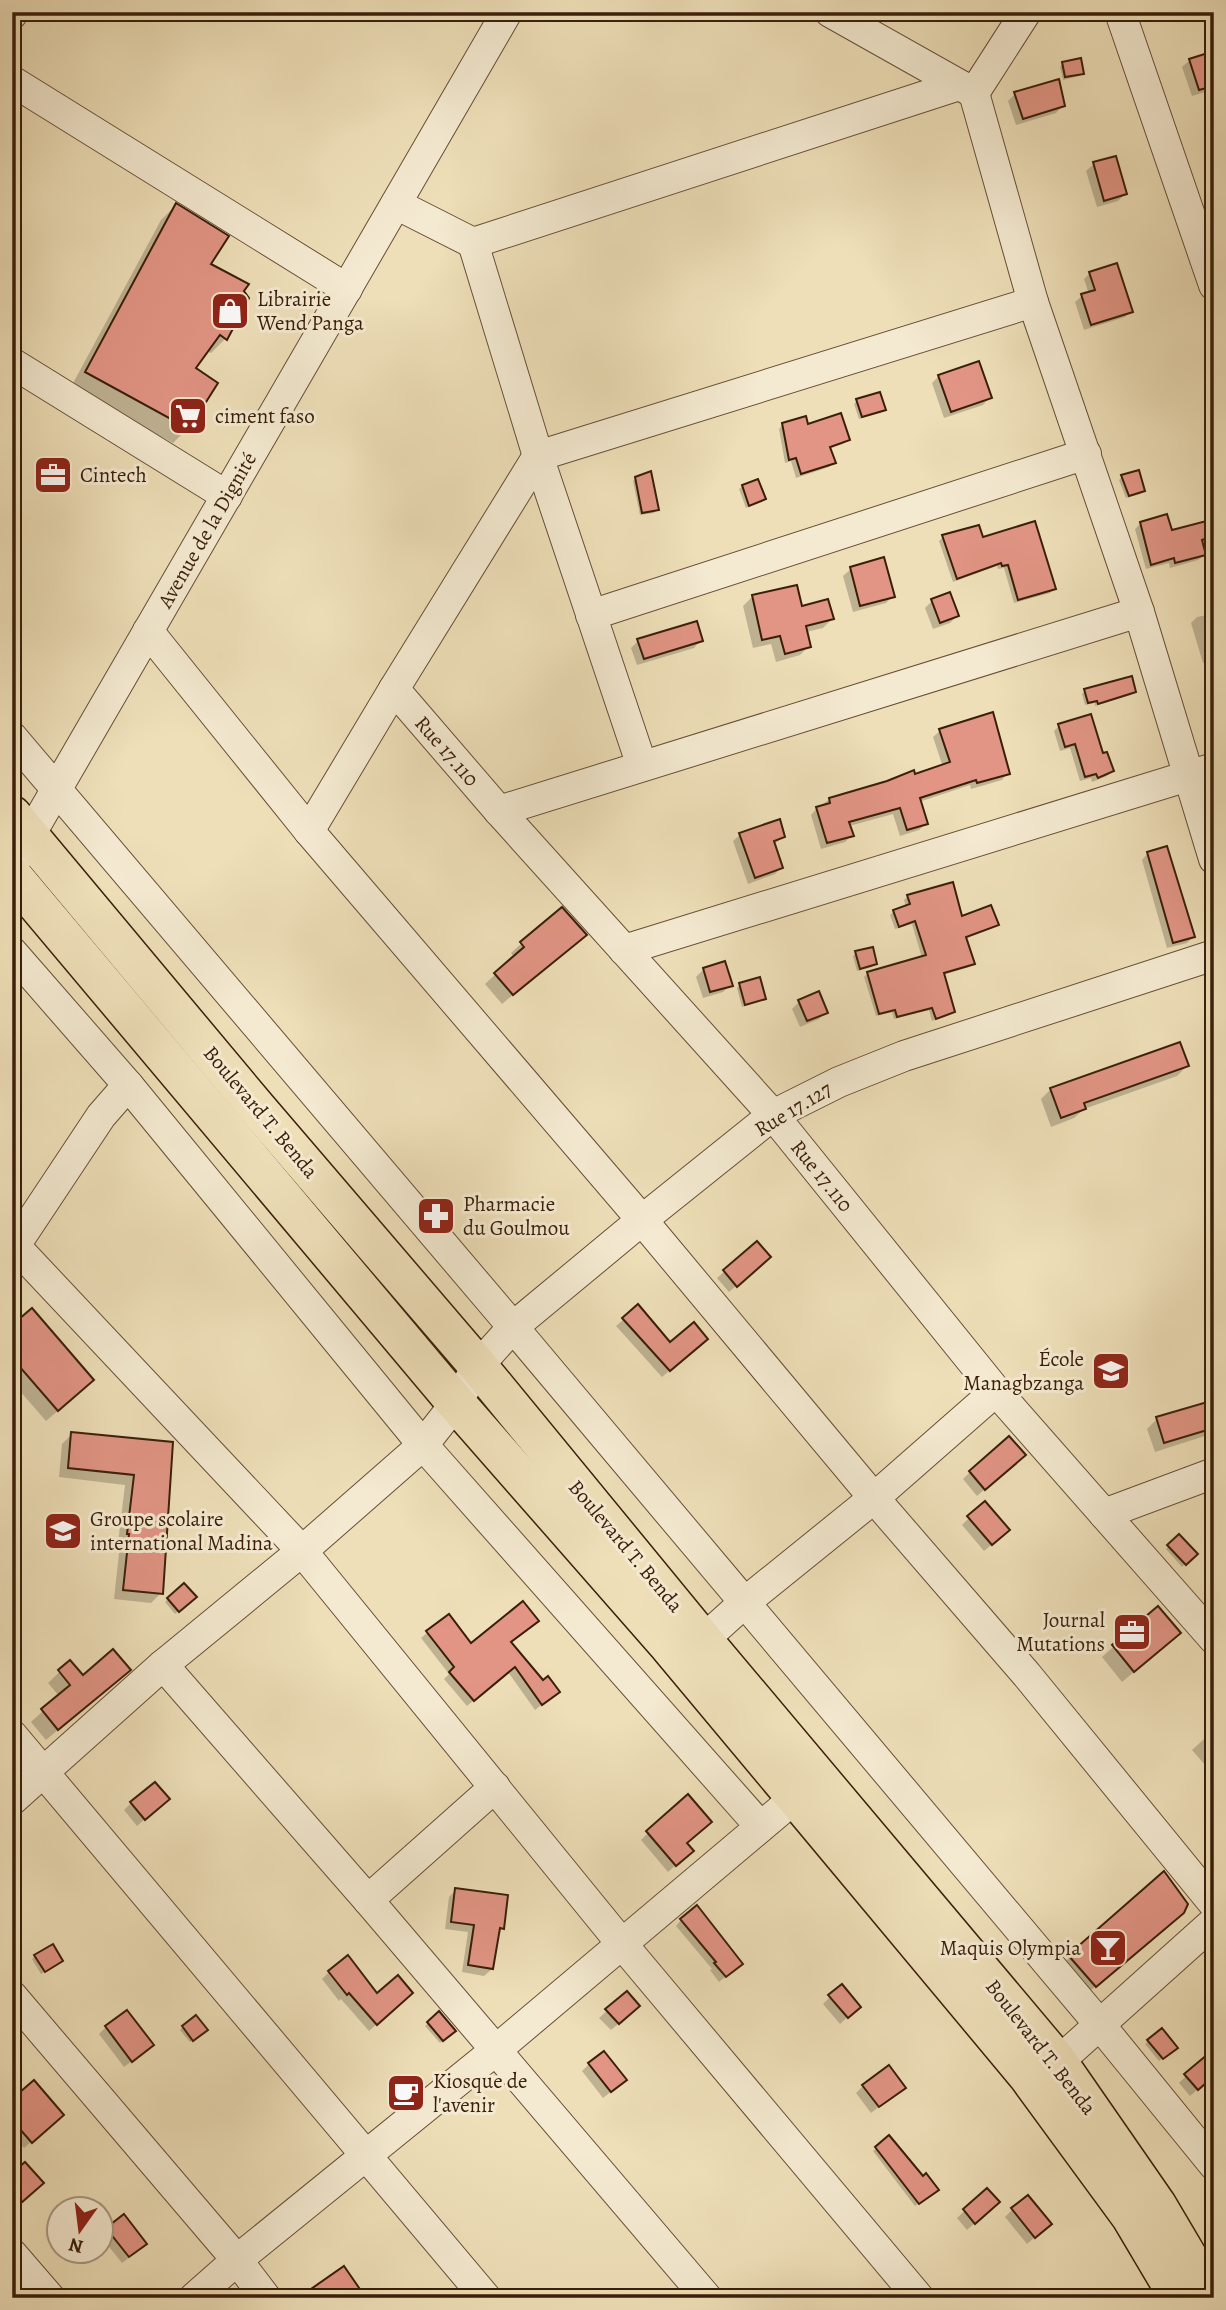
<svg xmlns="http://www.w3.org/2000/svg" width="1226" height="2310" viewBox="0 0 1226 2310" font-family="Alegreya,serif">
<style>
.shadow{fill:#0003}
.building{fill:#e29585;stroke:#3a1e0a;stroke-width:2}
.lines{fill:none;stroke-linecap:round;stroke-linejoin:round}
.minor-casing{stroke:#674e36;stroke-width:32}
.highway-casing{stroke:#3a1e0a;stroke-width:41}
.minor{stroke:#f4ead1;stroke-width:30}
.highway{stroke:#eedfb8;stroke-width:38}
.labels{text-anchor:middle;stroke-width:6;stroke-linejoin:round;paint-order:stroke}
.poi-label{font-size:21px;fill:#3a1e0a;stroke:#f4ead1;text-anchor:start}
.street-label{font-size:21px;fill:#3a1e0a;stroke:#f4ead1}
</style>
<rect width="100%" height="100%" fill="#eedfb8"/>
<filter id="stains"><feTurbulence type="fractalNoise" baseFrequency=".00286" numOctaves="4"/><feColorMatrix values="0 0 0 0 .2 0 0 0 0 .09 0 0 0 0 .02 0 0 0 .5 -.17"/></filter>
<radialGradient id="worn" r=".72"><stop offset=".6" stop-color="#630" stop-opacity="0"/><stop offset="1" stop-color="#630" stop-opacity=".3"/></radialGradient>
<g class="shadow">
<path d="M1190,60l24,8v20l-2,2 -20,6 -10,-29z"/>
<path d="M1063,63l19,10 -3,3 -16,4 -3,-13z"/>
<path d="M1015,94l48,11 -7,8 -40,12 -8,-24z"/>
<path d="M1115,158l10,36 -7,7 -21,6 -11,-36 8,-7z"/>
<path d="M176,205l33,60 17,73 -15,15 -5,-2 -12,18 -6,59 -15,15 -102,-56 90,-167z"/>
<path d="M1090,273l41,38 -6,6 -41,13 -9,-28 7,-6 7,-2 -5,-15z"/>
<path d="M939,376l51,21 -7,8 -39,13 -12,-35z"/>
<path d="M857,401l27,9 -4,3 -21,6 -5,-15z"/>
<path d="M783,424l24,2 41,14 -5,4 -14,5 4,14 -4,4 -33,11 -5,-17 -6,2 -6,-34z"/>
<path d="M1122,477l21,13 -3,4 -14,4 -7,-18z"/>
<path d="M636,478l21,32 -3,3 -14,2 -7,-34z"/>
<path d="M743,486l20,13 -17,9 -7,-19z"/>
<path d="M1214,520v18l-13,5 3,12 -6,5 -28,8 -1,-5 -23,6 -11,-40 6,-6 30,10z"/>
<path d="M943,537l39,2 72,50 -4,4 -36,10 -10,-35 -6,1 -1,-3 -44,16 -14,-41z"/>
<path d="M851,569l42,27 -7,7 -33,9 -10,-36z"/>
<path d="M796,587l4,21 32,11 -9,9 -17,4 3,14 -9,9 -24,7 -5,-18 -18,4 -10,-42 9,-9z"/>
<path d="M932,601l25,15 -7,7 -17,6 -8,-21z"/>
<path d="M1212,614l2,46 -11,3 -12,-40 6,-6z"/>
<path d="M701,640l-7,8 -57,17 -6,-17 7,-7z"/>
<path d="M1085,691h49l-3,4 -36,11v-3l-10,2 -3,-11z"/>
<path d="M1059,726l43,29 10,16 -5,5 -15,6 -1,-4 -11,3 -10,-33 -10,3 -6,-20z"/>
<path d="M940,731l68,42 -6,7 -31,9 -1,-4 -51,17 7,21 -7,7 -19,6 -7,-22 -44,12 3,9 -7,7 -24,7 -10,-34 6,-7 13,-9 113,-32 -10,-30z"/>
<path d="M740,835l43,2 -10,8 8,23 -6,6 -27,10 -15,-43z"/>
<path d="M1148,853l45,84 -6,6 -20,5 -25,-88z"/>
<path d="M908,896l53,22 35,7 -3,3 -28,11 8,24 -4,4 -26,8 10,36 -4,4 -17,6 -3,-11 -35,9 -2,-7 -16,4 -12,-39 4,-4 54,-15 -10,-34 -17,5 -5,-14 4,-4 12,-4 -2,-7z"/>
<path d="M562,910l23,25 -83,69 -17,-20 29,-27 -3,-4 10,-9z"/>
<path d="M856,953l19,11 -3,3 -15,4 -4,-15z"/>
<path d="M703,970l28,15 -8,7 -20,6 -7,-21z"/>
<path d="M740,985l24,13 -3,3 -19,6 -5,-19z"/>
<path d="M799,1002l27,10 -7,7 -19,8 -8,-18z"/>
<path d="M1187,1066l-10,10 -93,33 -10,9 -23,9 -10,-28 10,-10z"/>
<path d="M12,1070l7,3 -7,14z"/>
<path d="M757,1243l5,21 -33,28 -12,-14z"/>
<path d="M638,1307l32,37 29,2 -37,31 -46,-51z"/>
<path d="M12,1327l69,64 -35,30 -34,-39z"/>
<path d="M1214,1402v31l-59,19 -8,-23 10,-10z"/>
<path d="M72,1434l100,9 -11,150 -10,10 -37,-4 6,-55 -2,-1 7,-58 -66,-8 3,-33z"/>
<path d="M1016,1462l-39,34 -14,-17 7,-7z"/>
<path d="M969,1518l32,19 -17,14 -22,-26z"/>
<path d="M1179,1536l17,18 -14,13 -16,-18z"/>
<path d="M184,1585l11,12 -20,17 -10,-12z"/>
<path d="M1157,1608l10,36 -45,38 -20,-25z"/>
<path d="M428,1632l42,14 40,-3 33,39 15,10 -23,18 -27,-38 -41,34 -23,-27 5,-5 -28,-36z"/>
<path d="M70,1662l13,15 34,3 -71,60 -15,-18 28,-26 -11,-13z"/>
<path d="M1214,1730v43l-1,1 -21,-24z"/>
<path d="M131,1803l29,3 -23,20 -13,-16z"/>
<path d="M648,1833l37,11 -1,14 -16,14 -27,-32z"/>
<path d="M1164,1874l19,38 -99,84 -26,-28z"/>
<path d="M12,1880l6,7 -6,6z"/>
<path d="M456,1890l46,38 -4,4 -6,37 -8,7 -22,-4 6,-40 -23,-3 4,-32z"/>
<path d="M681,1920l54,49 -16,13 -9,-12 2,-1 -36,-43z"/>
<path d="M35,1956l26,5 -20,13 -9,-15z"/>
<path d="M329,1972l48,24 27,4 -35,31 -28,-32 -2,2 -17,-22z"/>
<path d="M627,1993l4,20 -20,17 -12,-12z"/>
<path d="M830,1997l21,17 -11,10 -17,-20z"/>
<path d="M439,2014l15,17 -14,12 -15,-17z"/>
<path d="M106,2027l38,25 -20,15 -25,-33z"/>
<path d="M183,2027l20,6 -13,9 -10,-12z"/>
<path d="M1161,2030l11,21 -13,10 -14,-17z"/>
<path d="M589,2064l28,23 -14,11 -21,-27z"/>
<path d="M1214,2075l-24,21 -11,-13 7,-7z"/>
<path d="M863,2086l40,2 -32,25 -15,-20z"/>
<path d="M12,2101l43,21 -31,26 -12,-13z"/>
<path d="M889,2138l44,55 -18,13 -42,-55z"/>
<path d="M12,2175l22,15 -21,18h-1z"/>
<path d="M987,2190l4,19 -24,21 -10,-12z"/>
<path d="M1012,2210l30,21 -15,13 -22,-27z"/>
<path d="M108,2229l30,22 -16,12 -20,-25z"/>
</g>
<g class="building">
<path d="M1211,52l3,10v24l-15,4 -10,-31z"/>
<path d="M1081,58l3,16 -19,3 -3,-15z"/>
<path d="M1059,79l6,27 -42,13 -9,-27z"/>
<path d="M1116,156l11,38 -23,7 -11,-39z"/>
<path d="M176,203l53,33 -18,28 38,20 -5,7 5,7 -22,42 -7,-5 -24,33 22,15 -29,46 -104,-57z"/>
<path d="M1117,263l16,49 -42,13 -10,-31 14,-4 -6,-18z"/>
<path d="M979,361l13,37 -41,14 -13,-37z"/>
<path d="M880,392l6,18 -24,7 -6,-18z"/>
<path d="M841,413l9,27 -20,7 6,16 -35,11 -5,-16 -7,2 -7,-37 24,-7 2,8z"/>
<path d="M1139,470l6,21 -16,5 -8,-21z"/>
<path d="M651,471l8,39 -17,3 -7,-36z"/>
<path d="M758,479l8,20 -17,7 -7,-21z"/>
<path d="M1167,514l5,16 42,-11v17l-12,4 4,15 -31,8 -1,-5 -23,7 -11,-43z"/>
<path d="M1035,521l21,68 -38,11 -10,-35 -6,1 -1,-3 -44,16 -15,-44 37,-10 4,12z"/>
<path d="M884,557l11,40 -35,9 -10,-39z"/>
<path d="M797,585l5,21 26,-7 6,20 -28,7 5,21 -26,7 -5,-18 -18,4 -10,-45z"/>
<path d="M950,592l9,24 -19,7 -9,-24z"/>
<path d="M697,621l6,20 -59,18 -7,-20z"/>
<path d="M1132,676l4,16 -38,12 -1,-3 -9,2 -4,-14z"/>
<path d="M993,712l17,62 -33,9 -1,-3 -56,18 8,26 -21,6 -7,-22 -51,14 5,14 -27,7 -11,-36 14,-4 -1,-5 58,-17 27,-11 1,4 35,-12 -11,-33z"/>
<path d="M1091,714l12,39 4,-1 7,19 -16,7 -2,-4 -11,3 -10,-33 -10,3 -7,-23z"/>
<path d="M780,819l5,18 -11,4 9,27 -28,10 -16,-45z"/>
<path d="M1167,846l28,91 -22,6 -26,-91z"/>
<path d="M953,882l9,34 29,-11 8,20 -33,12 9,27 -31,9 11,39 -19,7 -4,-11 -35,9 -2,-7 -16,4 -12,-42 59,-17 -11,-34 -16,6 -6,-17 17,-6 -3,-9z"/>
<path d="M562,907l25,28 -74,60 -19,-22 30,-26 -4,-5z"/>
<path d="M873,947l4,17 -17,5 -5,-18z"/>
<path d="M725,961l8,25 -23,6 -7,-24z"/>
<path d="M760,977l6,22 -21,6 -6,-22z"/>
<path d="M819,991l9,22 -21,8 -9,-21z"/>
<path d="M1180,1042l9,24 -105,37 2,6 -25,9 -11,-30z"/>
<path d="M757,1241l14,16 -34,30 -14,-17z"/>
<path d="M638,1304l32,38 24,-20 14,17 -38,32 -48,-53z"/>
<path d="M32,1308l62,72 -36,31 -46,-53v-33z"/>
<path d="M1214,1400v28l-50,15 -8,-26z"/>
<path d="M71,1432l102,10 -10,152 -40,-4 6,-56h-2l7,-59 -66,-7z"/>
<path d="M1009,1436l17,19 -41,35 -16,-19z"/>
<path d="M985,1501l25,29 -18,15 -25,-29z"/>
<path d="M1179,1534l19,20 -12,11 -19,-20z"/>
<path d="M184,1583l13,14 -18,15 -12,-14z"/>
<path d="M523,1601l16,20 -28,21 32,38 5,-4 12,16 -18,13 -27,-38 -41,34 -25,-29 5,-5 -28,-36 23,-17 22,29z"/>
<path d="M1158,1606l23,27 -47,39 -22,-27z"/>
<path d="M113,1649l18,21 -73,60 -17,-21 29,-24 -12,-15 12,-10 13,15z"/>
<path d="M155,1782l15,17 -25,21 -15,-18z"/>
<path d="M688,1794l24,28 -25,21 7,8 -18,15 -30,-35z"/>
<path d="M1164,1871l24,33 -4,9 -88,74 -28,-32z"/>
<path d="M455,1888l53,7 -4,34 -4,-1 -7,41 -25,-4 6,-40 -23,-3z"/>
<path d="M697,1905l46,59 -17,13 -12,-14 2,-1 -36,-43z"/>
<path d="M53,1944l10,17 -18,11 -11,-17z"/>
<path d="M348,1955l29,38 21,-18 15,18 -36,32 -28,-32 -2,2 -19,-24z"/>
<path d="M842,1984l19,23 -13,11 -20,-23z"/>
<path d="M627,1991l13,15 -21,18 -14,-15z"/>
<path d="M127,2010l27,35 -22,17 -27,-36z"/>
<path d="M439,2011l17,20 -13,10 -16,-19z"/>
<path d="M196,2015l12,15 -15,11 -11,-15z"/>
<path d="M1162,2028l16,20 -15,11 -16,-19z"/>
<path d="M1214,2049v27l-16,14 -14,-16z"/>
<path d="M604,2051l23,29 -16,12 -23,-29z"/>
<path d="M889,2065l17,23 -27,19 -17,-22z"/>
<path d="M34,2080l30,35 -32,28 -20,-23v-21z"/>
<path d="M889,2135l34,41 3,-3 13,17 -20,14 -44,-57z"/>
<path d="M25,2162l19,21 -23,20 -9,-10v-20z"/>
<path d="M987,2188l13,14 -25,22 -12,-15z"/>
<path d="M1028,2195l24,29 -17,14 -24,-30z"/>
<path d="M124,2214l23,30 -18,13 -23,-29z"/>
<path d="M344,2266l22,32h-68z"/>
</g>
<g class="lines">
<defs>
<g id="minor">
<path d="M830,12l144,81 59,209 106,310 75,247"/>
<path d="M1120,12l94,273"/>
<path d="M12,14l1,-2"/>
<path d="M12,81l335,208"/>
<path d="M974,93l52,-81"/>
<path d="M396,204l77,39 486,-158"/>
<path d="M473,243l65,213 104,310"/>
<path d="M12,363l215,133"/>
<path d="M591,615l495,-161"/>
<path d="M148,631l161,200 333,389 232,278 153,177 187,229"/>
<path d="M394,689l105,122 274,304 223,276 218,248"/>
<path d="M12,737l501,590 587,698 114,140"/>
<path d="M499,811l640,-199"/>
<path d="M309,831l85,-142 144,-233 495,-154"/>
<path d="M12,866l495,-854"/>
<path d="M624,950l590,-182"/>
<path d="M12,952l116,133 295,360 337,381"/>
<path d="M15,1246l287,305 320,393 297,354"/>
<path d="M12,1250l89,-134 27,-31"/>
<path d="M1104,1514l110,-41"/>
<path d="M703,1640l41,-37 130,-105 122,-107"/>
<path d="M163,1665l205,235 339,398"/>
<path d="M12,1735l474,563"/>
<path d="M12,1800l151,-135 139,-114 121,-106 33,-42 22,-37 35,-39 129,-107 131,-105 66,-33 65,-26 310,-101"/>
<path d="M368,1900l127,-113"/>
<path d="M12,1996l225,264 29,38"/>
<path d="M1058,2062l156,-140"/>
<path d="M12,2254l38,44"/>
<path d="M194,2298l43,-38 259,-210 299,-252"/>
</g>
<g id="highway">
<path d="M12,815l244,292 222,259 225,274 355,422 99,143 55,93"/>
<path d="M12,875l444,528 213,243 358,429 104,142 48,81"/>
</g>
</defs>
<use href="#minor" class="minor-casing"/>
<use href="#highway" class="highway-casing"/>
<use href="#minor" class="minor"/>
<use href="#highway" class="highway"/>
</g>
<defs>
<symbol id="shop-square" viewBox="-11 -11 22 22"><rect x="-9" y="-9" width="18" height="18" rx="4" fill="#8f2418" stroke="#f4ead1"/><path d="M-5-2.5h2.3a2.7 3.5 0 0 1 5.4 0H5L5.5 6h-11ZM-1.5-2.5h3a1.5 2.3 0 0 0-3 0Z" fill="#fff"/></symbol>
<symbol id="supermarket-square" viewBox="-11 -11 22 22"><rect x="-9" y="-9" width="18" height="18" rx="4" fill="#8f2418" stroke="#f4ead1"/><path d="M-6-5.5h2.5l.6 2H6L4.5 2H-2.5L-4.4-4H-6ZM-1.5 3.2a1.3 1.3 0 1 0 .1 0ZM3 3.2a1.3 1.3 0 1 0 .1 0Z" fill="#fff"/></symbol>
<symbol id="office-square" viewBox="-11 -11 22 22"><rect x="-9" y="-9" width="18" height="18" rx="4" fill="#8f2418" stroke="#f4ead1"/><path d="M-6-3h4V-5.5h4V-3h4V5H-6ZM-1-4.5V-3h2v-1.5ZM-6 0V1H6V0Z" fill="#fff"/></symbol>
<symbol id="pharmacy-square" viewBox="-11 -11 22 22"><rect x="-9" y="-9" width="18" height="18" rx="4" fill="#8f2418" stroke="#f4ead1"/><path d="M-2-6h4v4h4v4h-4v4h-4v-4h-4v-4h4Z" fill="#fff"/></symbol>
<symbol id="school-square" viewBox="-11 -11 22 22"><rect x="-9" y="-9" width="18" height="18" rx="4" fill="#8f2418" stroke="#f4ead1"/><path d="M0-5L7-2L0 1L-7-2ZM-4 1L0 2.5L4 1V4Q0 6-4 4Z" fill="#fff"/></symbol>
<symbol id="bar-square" viewBox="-11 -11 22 22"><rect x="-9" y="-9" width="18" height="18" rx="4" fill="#8f2418" stroke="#f4ead1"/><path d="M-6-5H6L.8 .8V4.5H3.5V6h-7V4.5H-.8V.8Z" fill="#fff"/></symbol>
<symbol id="cafe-square" viewBox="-11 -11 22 22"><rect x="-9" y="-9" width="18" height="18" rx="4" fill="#8f2418" stroke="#f4ead1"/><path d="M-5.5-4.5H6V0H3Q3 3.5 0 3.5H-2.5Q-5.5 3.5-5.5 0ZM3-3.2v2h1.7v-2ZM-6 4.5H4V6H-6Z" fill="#fff"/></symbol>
</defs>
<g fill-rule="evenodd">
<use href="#shop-square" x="208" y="289" width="44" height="44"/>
<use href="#supermarket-square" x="166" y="394" width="44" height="44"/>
<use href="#office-square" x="31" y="453" width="44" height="44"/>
<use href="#pharmacy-square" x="414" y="1194" width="44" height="44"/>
<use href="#school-square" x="1089" y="1349" width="44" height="44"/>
<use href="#school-square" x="41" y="1509" width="44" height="44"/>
<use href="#office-square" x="1110" y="1610" width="44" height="44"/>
<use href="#bar-square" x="1086" y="1926" width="44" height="44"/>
<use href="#cafe-square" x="384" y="2071" width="44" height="44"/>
</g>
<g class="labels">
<g class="poi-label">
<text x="257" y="306">Librairie<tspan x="257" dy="24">Wend Panga</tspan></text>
<text x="215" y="423">ciment faso</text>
<text x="80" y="482">Cintech</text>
<text x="463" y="1211">Pharmacie<tspan x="463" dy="24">du Goulmou</tspan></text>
<text x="1084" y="1366" text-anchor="end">École<tspan x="1084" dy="24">Managbzanga</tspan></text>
<text x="90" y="1526">Groupe scolaire<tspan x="90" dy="24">international Madina</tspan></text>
<text x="1105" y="1627" text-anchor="end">Journal<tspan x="1105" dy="24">Mutations</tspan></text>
<text x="1081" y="1955" text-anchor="end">Maquis Olympia</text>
<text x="433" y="2088">Kiosque de<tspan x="433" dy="24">l'avenir</tspan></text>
</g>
<g class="street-label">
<text transform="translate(207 530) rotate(-60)" y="7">Avenue de la Dignité</text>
<text transform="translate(447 751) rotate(49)" y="7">Rue 17.110</text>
<text transform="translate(793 1109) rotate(-31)" y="7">Rue 17.127</text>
<text transform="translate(261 1112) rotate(50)" y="7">Boulevard T. Benda</text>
<text transform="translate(822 1176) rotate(51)" y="7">Rue 17.110</text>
<text transform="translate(626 1546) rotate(50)" y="7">Boulevard T. Benda</text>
<text transform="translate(1041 2047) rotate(52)" y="7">Boulevard T. Benda</text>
</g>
</g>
<rect width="1226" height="2310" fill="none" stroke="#eedfb8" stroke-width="42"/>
<rect x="14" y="14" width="1198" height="2282" fill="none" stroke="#3a1e0a" stroke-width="3.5"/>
<rect x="21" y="21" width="1184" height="2268" fill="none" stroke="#3a1e0a" stroke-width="2"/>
<g transform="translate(80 2230) rotate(194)"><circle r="33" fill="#f4ead1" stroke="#aa9881" stroke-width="2"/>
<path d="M0-5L12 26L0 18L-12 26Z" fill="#8f2418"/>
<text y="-10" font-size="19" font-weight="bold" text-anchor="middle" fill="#3a1e0a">N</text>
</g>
<rect width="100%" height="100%" filter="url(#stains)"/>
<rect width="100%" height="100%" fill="url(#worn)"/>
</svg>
